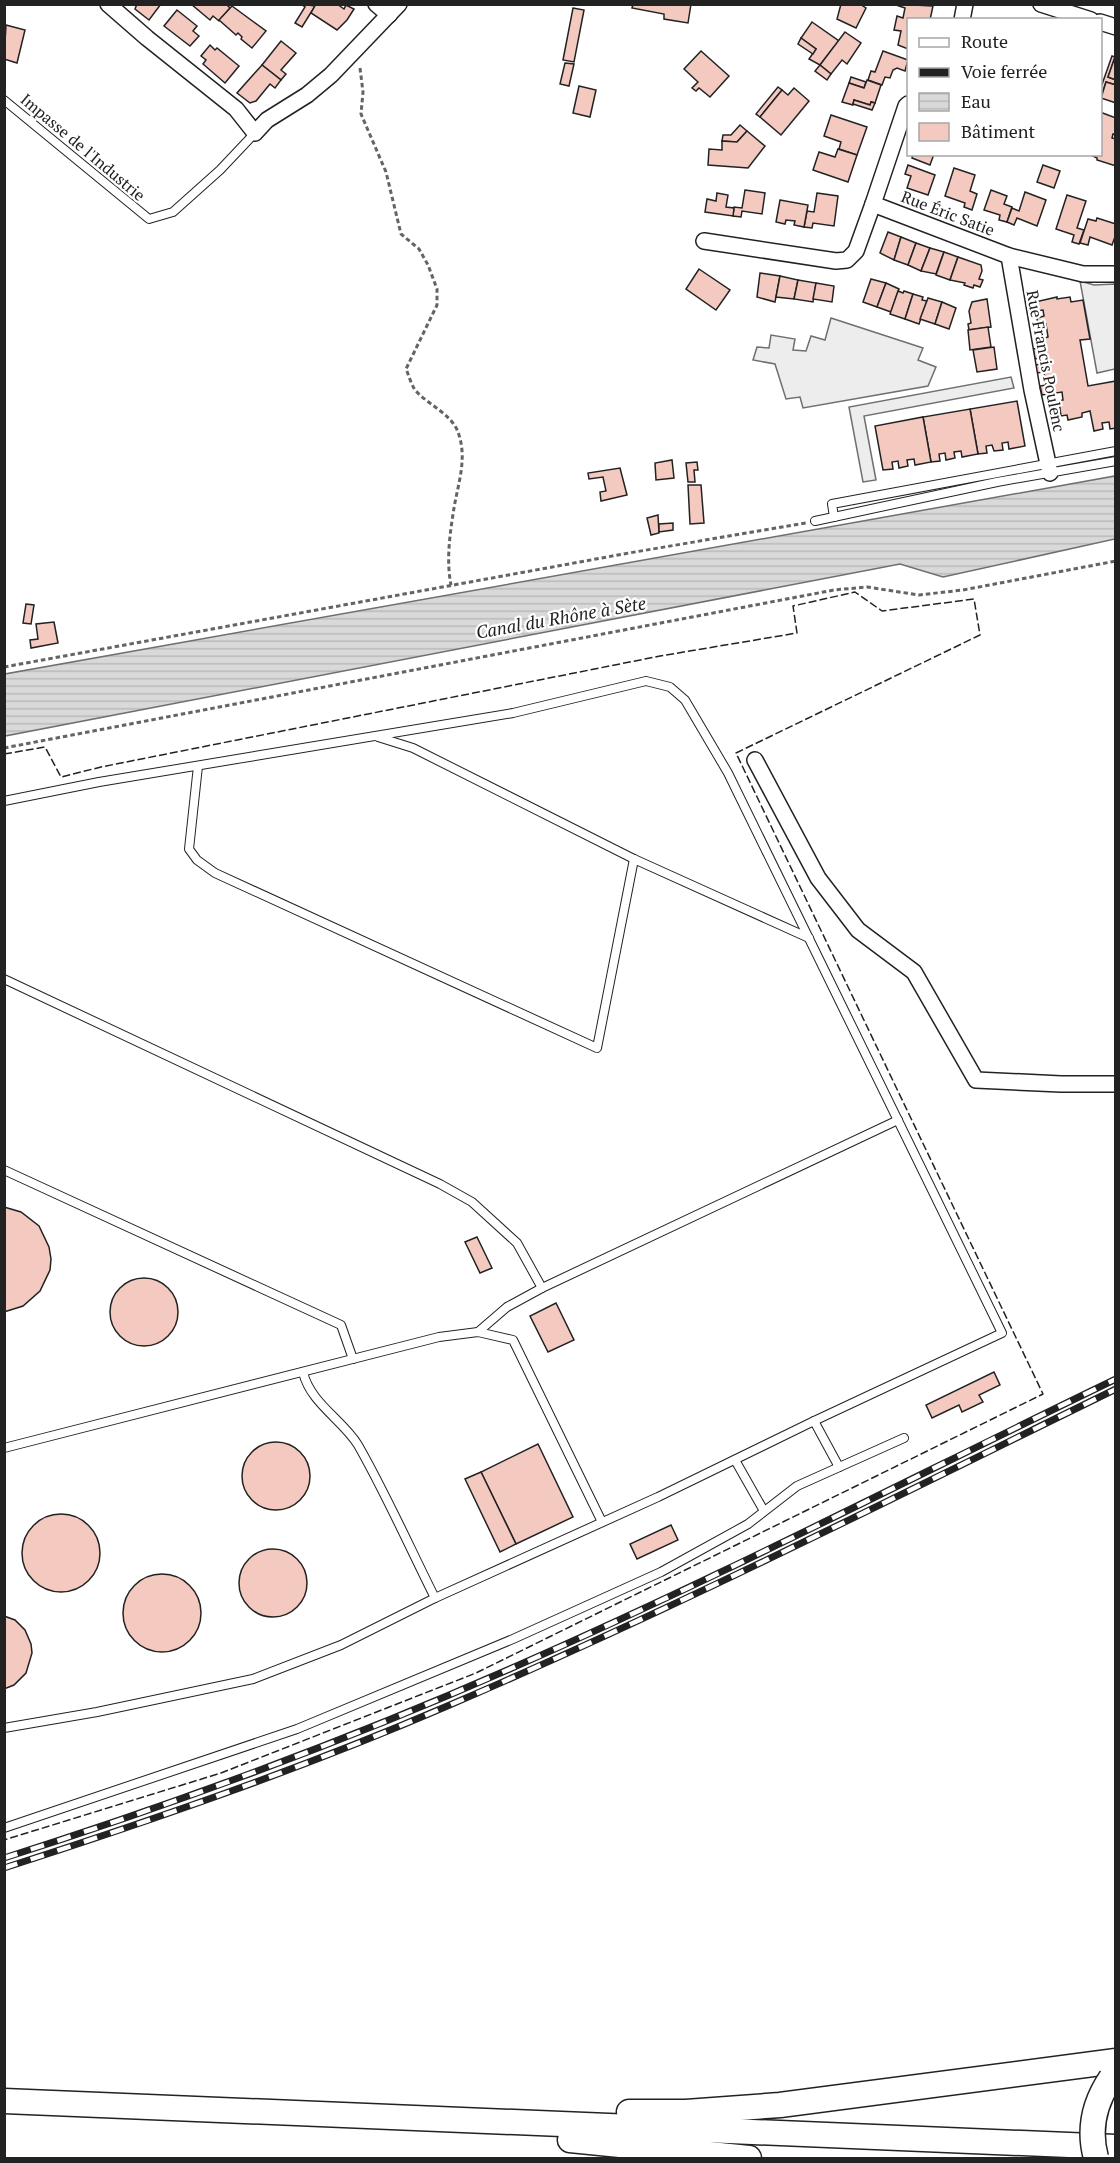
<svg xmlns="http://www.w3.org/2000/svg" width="1120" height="2163" viewBox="0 0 1120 2163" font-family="'PT Serif',serif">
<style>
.parking{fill:#ededed;stroke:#6f6f6f;stroke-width:1.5}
.water{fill:url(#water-rules);stroke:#6f6f6f;stroke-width:1.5}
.building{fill:#f3c9c0;stroke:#222;stroke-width:1.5}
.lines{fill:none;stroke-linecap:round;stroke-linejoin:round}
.lane-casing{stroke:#222;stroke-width:10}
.street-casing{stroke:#222;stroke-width:18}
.primary-casing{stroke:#222;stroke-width:27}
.path{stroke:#646464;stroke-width:3;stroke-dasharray:4.5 3;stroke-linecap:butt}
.lane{stroke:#fff;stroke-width:8}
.street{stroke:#fff;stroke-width:15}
.primary{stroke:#fff;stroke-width:24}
.rail-casing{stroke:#222;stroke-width:7}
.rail{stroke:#fff;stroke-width:4.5;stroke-dasharray:14;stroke-linecap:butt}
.primary-bridge-casing{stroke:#222;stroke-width:27;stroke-linecap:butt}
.primary-bridge{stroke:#fff;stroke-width:24}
.fence{stroke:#222;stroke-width:1.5;stroke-dasharray:8 3;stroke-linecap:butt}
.labels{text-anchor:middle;stroke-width:4.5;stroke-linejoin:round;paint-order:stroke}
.street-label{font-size:16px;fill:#222;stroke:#fff}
.water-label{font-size:18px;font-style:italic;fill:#222;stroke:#fff}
</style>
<defs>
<pattern id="water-rules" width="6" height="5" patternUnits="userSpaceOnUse" patternTransform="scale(1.5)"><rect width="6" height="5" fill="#d9d9d9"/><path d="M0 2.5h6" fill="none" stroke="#bababa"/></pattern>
</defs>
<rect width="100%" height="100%" fill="#fff"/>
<g class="parking">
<path d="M1080,281l14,4 21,-1v85l-18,4z"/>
<path d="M831,318l92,30 -5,12 18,7 -8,19 -125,22 -3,-11 -14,2 -11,-35 -22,-4 4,-13 12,1 2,-13 24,4 -2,11 13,1 5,-15 14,4z"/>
<path d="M1011,377l3,11 -150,28 12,64 -13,2 -14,-75z"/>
</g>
<path class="water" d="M1115,476v63l-172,38 -43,-13 -895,172v-62z"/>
<g class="building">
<path d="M137,4h24l-12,16 -14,-11z"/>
<path d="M191,4h35l4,4 -11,13 -6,-5 -3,4z"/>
<path d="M301,4l14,2 -13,21 -7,-4 10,-16z"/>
<path d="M316,4h21l7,5 2,-4 8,4 -7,11 -10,10 -26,-17z"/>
<path d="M633,4h58l-3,19 -24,-4v-5l-32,-6z"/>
<path d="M841,4h23l-1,2 3,2 -10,20 -19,-9z"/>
<path d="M893,4l40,2 -3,14h-22v29l-10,-4 3,-14 -7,-1 3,-14 6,2 2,-10z"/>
<path d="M232,6l34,25 -14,17 -11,-9 1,-2 -4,-4 -2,2 -17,-15z"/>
<path d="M573,8l11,2 -10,52 -11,-2z"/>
<path d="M177,10l20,16 -4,5 6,5 -9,10 -26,-20z"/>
<path d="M812,22l27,19 -19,24 -11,-6 7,-10 -15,-11z"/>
<path d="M6,25l19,5 -8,33 -13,-4z"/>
<path d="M845,32l16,11 -14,21 -5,-4 -11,14 -11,-9z"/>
<path d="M801,38l15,11 -3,5 -15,-10z"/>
<path d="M281,41l15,12 -15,17 5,4 -5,6 -19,-15z"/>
<path d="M210,45l5,5 2,-2 22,18 -14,17 -22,-19 3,-4 -5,-4z"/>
<path d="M701,51l28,25 -19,21 -11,-9 -3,3 -4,-3 6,-6 -14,-13z"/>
<path d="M883,51l25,9 -3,11 -8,-3 -4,2 -3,8 -5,-1 -3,8 -14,-5 3,-9 4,1z"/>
<path d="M1112,56l3,1 -7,20 8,3v5l-10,-3 -5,16 -1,-8z"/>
<path d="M1115,57h1v23l-8,-3z"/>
<path d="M565,63l9,1 -5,22 -9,-2z"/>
<path d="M262,65l19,15 -6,8 -5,-4 -14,17 -6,2 -13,-10z"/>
<path d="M820,65l11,9 -4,6 -12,-9z"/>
<path d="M851,77l15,5 -2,6 -15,-5z"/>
<path d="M867,80l14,5 -6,18 -4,-1 -1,3 -16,-5 -1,5 -11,-3 7,-19 15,5z"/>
<path d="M1106,82l10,3v18l-15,-5z"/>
<path d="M579,86l17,4 -6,27 -17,-4z"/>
<path d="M778,87l4,3 -22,27 -4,-3z"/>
<path d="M794,88l15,13 -28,34 -21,-18 22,-27 6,5z"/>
<path d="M854,100l16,5 1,-3 4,1 -3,7 -19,-6z"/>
<path d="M1100,112l16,6v17l-3,-1 -1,4 4,1v27l-19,-6v-2l-8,-4h11z"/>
<path d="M831,115l36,12 -10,28 -18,-6 2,-7 -17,-6z"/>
<path d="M740,125l7,6 -10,11 -15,-1 1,-6h8z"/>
<path d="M747,131l18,15 -17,22 -40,-3 1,-16 13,1v-9l15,1z"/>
<path d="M838,149l19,6 -9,27 -35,-12 6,-18 16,5z"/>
<path d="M913,154h21l-4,11 -18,-7z"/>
<path d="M908,165l27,10 -7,20 -21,-7 4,-12 -6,-2z"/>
<path d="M1043,165l17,6 -6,17 -17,-6z"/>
<path d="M954,168l21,7 -5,16 7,3 -5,16 -8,-3 1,-4 -20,-7z"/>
<path d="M745,190l20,3 -3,21 -20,-3 -1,6 -8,-1 1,-9 8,1z"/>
<path d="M991,190l16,6 -3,8 8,3 -5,15 -8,-2 1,-5 -16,-5z"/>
<path d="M1025,192l21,8 -9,26 -20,-8 -3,7 -7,-3 5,-14 7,3z"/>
<path d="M717,193l11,2 -2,12 8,1 -1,8 -28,-4 2,-13 9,2z"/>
<path d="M817,193l21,3 -4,30 -21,-3 -1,5 -8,-1 3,-16 7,1z"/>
<path d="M1067,195l19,6 -9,27 7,2 -5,14 -7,-2 2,-7 -18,-6z"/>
<path d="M780,200l28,5 -4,22 -10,-2 1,-4 -9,-1 -1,4 -9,-2z"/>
<path d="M1097,218l19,6v10l-4,11 -22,-8 -2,8 -8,-2 8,-24 8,2z"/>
<path d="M888,232l13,5 -7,23 -14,-7z"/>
<path d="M901,237l15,6 -8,22 -14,-5z"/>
<path d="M916,243l14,5 -9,23 -13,-6z"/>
<path d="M930,248l14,4 -8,22 -15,-3z"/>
<path d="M944,252l14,5 -8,23 -14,-5z"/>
<path d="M958,257l23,8 1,6 -3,8 4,1 -3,7 -6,-2 -1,3 -9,-3 1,-2 -15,-3z"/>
<path d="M699,269l31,21 -14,20 -30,-21z"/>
<path d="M760,273l20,3 -5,26 -18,-5z"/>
<path d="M780,276l18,4 -4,19 -18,-2z"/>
<path d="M871,279l15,4 -9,24 -14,-5z"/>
<path d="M798,280l18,3 -3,19 -19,-3z"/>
<path d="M816,283l18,3 -2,16 -19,-3z"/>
<path d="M886,283l13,6 -8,23 -14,-5z"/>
<path d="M898,291l5,2 1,-2 9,3 -8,25 -15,-5z"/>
<path d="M913,294l10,3 -1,3 5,1 -8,23 -14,-5z"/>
<path d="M1057,297v2l13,-2 1,5 12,-2 7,39 -10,1 8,46 28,-5v47l-6,1 -1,-7 -7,1 1,6 -9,2 -4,-20 -8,2v4l-14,3 -1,-5 -6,1 -2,-15 4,-1 -1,-8 -20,3 -2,-9 6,-1 -2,-13 -8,1 -1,-8 7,-1 -1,-6 -6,1 -2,-10 11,-2 -2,-8 6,-2 -2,-13 -8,1 -1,-7 7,-2 -1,-6 -6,1 -2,-9z"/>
<path d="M928,298l14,4 -7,22 -15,-5z"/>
<path d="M987,299l4,28 -22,3 -1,-6 3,-1 -2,-12 3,-9z"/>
<path d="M942,302l14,6 -7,21 -14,-5z"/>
<path d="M988,327l3,20 -21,3 -2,-20z"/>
<path d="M994,347l3,22 -20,3 -4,-22z"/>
<path d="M1017,401l8,45 -16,3 -1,-7 -6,1 1,7 -9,1 -2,-6 -6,1 1,7 -9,1 -8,-45z"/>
<path d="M970,409l8,45 -16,3 -1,-6 -7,1 1,6 -9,2 -1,-7 -6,1 1,7 -9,1 -8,-45z"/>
<path d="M923,417l8,45 -16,3 -1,-6 -7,1 1,6 -9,2 -1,-7 -6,1 1,7 -10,1 -8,-44z"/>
<path d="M672,460l2,18 -18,2 -1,-17z"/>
<path d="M697,462l1,8h-4l1,12h-7l-2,-19z"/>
<path d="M620,468l7,27 -26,6 -1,-9 6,-1 -3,-14 -14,2 -1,-6z"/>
<path d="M688,485h13l3,38 -14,1z"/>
<path d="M658,515l1,18 -8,2 -4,-17z"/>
<path d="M673,523v7l-14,2v-8z"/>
<path d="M26,604l8,1 -3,19 -8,-1z"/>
<path d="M54,622l4,21 -27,5 -1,-8 8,-1 -2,-15z"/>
<path d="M4,1207l17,5 18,14 10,21 2,12 -1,11 -10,21 -17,15 -19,6z"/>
<path d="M477,1237l15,31 -12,5 -15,-31z"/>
<circle cx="144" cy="1312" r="34"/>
<path d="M556,1303l18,37 -26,12 -18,-36z"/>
<path d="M994,1372l6,13 -21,10 4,7 -21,10 -3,-7 -27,13 -6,-13z"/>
<circle cx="276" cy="1476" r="34"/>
<path d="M538,1444l35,73 -57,27 -35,-72z"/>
<path d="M481,1472l35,72 -16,8 -35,-73z"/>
<circle cx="61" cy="1553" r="39"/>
<path d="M671,1525l7,15 -41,19 -7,-15z"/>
<circle cx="273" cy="1583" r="34"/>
<circle cx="162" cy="1613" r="39"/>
<path d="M4,1616l11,4 10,10 6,14 1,9 -6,20 -12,12 -10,4z"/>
</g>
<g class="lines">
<defs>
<g id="lane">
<path d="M4,100l145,119 24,-7 47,-42 35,-37"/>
<path d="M834,517l-2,-13 284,-53"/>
<path d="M815,521l182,-39 119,-21"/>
<path d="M378,737l35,11 221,111 175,79"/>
<path d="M198,766l-9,83 8,11 18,13 382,175 37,-189"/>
<path d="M4,801l95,-19 414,-69 133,-32 24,6 15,13 43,73 274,560 -188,88 -156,76 -223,101 -94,47 -88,34 -156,33 -93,16"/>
<path d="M4,979l436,205 32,18 45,41 25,45 -35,19 -29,25"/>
<path d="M4,1170l337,155 12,34"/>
<path d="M542,1288l356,-168"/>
<path d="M303,1372c7,31 40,48 55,73 28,49 52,103 77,153"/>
<path d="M814,1421l25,46"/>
<path d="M4,1448l435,-111 39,-5 35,8 89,182"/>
<path d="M735,1460l29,51"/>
<path d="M4,1828l293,-99 216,-90 148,-67 87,-48 49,-38 107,-48"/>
</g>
<g id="street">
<path d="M108,4l39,34 89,71 19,24 12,-13 40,-25 24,-20 68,-71"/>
<path d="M376,4l13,11"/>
<path d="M1041,4l50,16"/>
<path d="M962,20l3,-16"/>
<path d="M1100,22l16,5"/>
<path d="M908,104l-2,2 -33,98 136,52 74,18h33"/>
<path d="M704,241l132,20 11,-1 9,-9 17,-47"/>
<path d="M1009,256l23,134 18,83"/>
<path d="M755,760l63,118 40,52 56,42 62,108 85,4h55"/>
</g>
<g id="primary">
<path d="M4,2101l1112,46"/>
<path d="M629,2112h57l94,-7 336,-44"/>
<path d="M570,2140l179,18"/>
</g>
</defs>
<use href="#lane" class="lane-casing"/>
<use href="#street" class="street-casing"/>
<use href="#primary" class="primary-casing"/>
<g class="path">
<path d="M360,68l3,24 -2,22 25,58 15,62 18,15 9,16 9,24v16l-31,64c3,7 5,15 9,21 14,16 38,24 44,45 8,25 -1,49 -5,73 -4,24 -8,53 -3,77"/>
<path d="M4,667l625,-114 177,-30"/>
<path d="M4,748l830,-158 33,-3 52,8 44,-5 153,-29"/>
</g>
<use href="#lane" class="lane"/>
<use href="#street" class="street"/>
<use href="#primary" class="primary"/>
<defs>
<g id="rail">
<path d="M4,1858c173,-55 342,-117 508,-190 204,-89 403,-192 604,-289"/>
<path d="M4,1868c149,-48 297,-99 441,-161 227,-97 448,-209 671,-318"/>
</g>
</defs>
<use href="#rail" class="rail-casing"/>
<use href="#rail" class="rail"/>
<defs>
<path id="primary-bridge" d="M1096,2158c-8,-29 -2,-55 15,-80"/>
</defs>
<use href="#primary-bridge" class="primary-bridge-casing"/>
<use href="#primary-bridge" class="primary-bridge"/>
<path class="fence" d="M4,754l41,-7 16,30 40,-10 559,-111 137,-23 -4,-27 62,-14 27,19 92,-12 6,36 -244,118 307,641 -567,279 -255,100 -217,67"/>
</g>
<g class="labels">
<g class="street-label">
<text transform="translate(83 147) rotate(40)" y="6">Impasse de l'Industrie</text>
<text transform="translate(948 213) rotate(21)" y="6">Rue Éric Satie</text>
<text transform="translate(1046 361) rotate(79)" y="6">Rue Francis Poulenc</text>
</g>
<g class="water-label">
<text transform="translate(561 618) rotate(-10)" y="6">Canal du Rhône à Sète</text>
</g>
</g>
<rect width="1120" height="2163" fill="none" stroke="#222222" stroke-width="12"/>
<rect x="907" y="18" width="195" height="138" fill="#ffffff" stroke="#a7a7a7" stroke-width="1.5"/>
<rect x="919" y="38" width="30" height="9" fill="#ffffff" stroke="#a7a7a7" stroke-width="1.5"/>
<text x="961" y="48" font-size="18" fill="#222222">Route</text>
<rect x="919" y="68" width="30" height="9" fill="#222222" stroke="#a7a7a7" stroke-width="1.5"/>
<text x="961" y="78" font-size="18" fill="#222222">Voie ferrée</text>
<rect x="919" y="93" width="30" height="18" fill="url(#water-rules)" stroke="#a7a7a7" stroke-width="1.5"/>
<text x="961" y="108" font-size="18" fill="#222222">Eau</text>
<rect x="919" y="123" width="30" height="18" fill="#f3c9c0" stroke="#a7a7a7" stroke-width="1.5"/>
<text x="961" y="138" font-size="18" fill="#222222">Bâtiment</text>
</svg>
